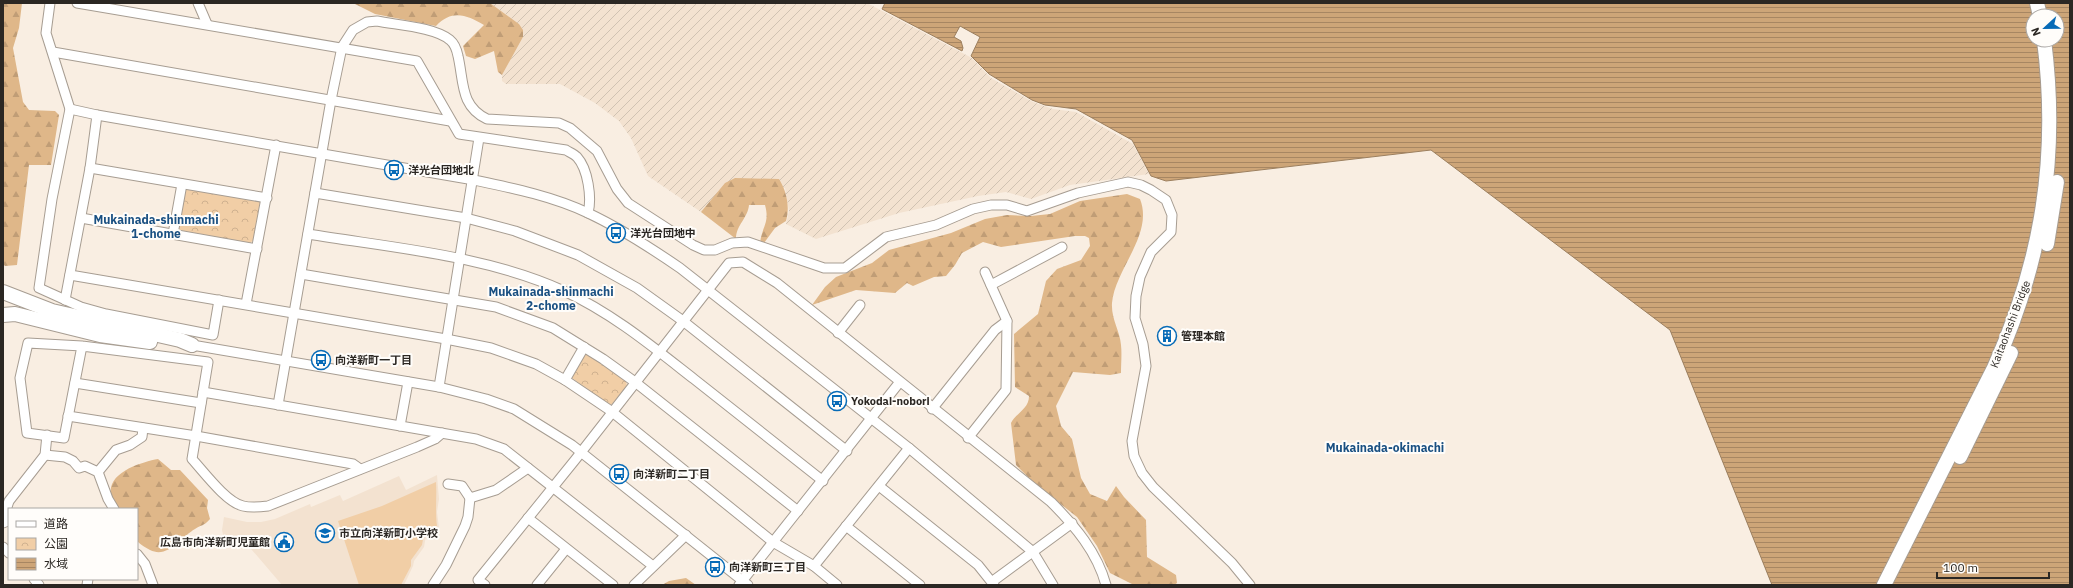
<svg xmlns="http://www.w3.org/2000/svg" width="2073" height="588" viewBox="0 0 2073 588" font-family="'IBM Plex Sans','Noto Sans JP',sans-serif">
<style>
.built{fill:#f3e2d0}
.industrial{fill:url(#industrial-furrows)}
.green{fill:#f1cea6}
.forest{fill:url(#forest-firs)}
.park{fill:url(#park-crowns)}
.water{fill:url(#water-rules);stroke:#9c7f5e;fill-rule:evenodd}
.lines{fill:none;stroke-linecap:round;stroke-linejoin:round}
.minor-casing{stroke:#a79d92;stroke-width:11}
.highway-casing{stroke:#a79d92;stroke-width:16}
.minor{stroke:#fff;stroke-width:9}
.highway{stroke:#fff;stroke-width:14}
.labels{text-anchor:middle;stroke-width:4;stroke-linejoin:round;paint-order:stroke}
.poi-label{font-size:11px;font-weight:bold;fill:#2b2723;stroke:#fffdfa;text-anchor:start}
.street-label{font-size:11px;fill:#2b2723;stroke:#fffdfa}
.neighbourhood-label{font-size:12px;font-weight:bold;fill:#1a5082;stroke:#fffdfa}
</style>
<defs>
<pattern id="industrial-furrows" width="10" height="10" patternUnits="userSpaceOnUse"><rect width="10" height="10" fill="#f3e2d0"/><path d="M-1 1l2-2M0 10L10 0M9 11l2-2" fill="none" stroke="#d0c2b2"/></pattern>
<pattern id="forest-firs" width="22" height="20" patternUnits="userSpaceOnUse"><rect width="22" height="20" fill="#dfb789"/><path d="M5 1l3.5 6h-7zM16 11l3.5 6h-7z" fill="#c09d76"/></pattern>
<pattern id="park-crowns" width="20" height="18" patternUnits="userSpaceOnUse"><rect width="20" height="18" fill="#f1cea6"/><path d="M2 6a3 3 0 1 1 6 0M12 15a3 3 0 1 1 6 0" fill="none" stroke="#cfb18f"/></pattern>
<pattern id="water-rules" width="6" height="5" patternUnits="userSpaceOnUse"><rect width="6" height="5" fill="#cda578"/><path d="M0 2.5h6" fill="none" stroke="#a78662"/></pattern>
</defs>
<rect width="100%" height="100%" fill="#f9eee2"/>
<path class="built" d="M437,475l2,24 -2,13 2,16 -12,2 -3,17 -10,14 -1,5 -9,19h-122l-42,-49 -16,3 -2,-9 2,-13 23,5h14l14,-3 35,-15 1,3 29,-12 3,6 56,-25 7,14z"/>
<path class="industrial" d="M490,3h377l105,55 19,20 42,24 20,7 23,3 57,32 16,30 -79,11 -39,14 -25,-7 -28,4 -79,17 -83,26 -30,-15 3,-13 -4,-23 -72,10 -12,14 -53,-36 -17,-38 -12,-17 -24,-18 -35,-19h-54l-4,-3v-6l21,-38 -4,-13z"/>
<path class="green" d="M436,482c1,15 -1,29 1,44l-12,2 -3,17 -11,15v6l-10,19h-42l-21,-64 44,-15z"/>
<g class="forest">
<path d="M3,3h19l-3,25 -6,20 10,54 6,8 26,1 4,4 -8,50h-22l-12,100 -12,1 -2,-2z"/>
<path d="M353,3h137l29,21 4,6v7l-21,38 -4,-3 -4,-21 -19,8 -9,-3 -3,-10 21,-21c-17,-10 -32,-16 -48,1l-61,-12z"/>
<path d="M735,178l44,1c8,13 11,28 7,42l-11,7 -11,15h-4c2,-17 10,-20 5,-38h-16c-1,13 -13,20 -13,34l-35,-27 24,-29z"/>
<path d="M1127,194l13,5c14,35 -25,70 -28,104 -1,16 8,28 9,42 1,9 0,19 0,28l-11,2 -37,-3 -17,34 5,20 11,13 9,39 9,16 17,7 9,-15 8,11 22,23 1,37 29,18 1,8 -3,2h-40l-24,-12 -13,-27 -20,-29 -43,-34 -18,-18 -5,-42c5,-10 18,-14 18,-27l-14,-9 -1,-53 24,-20 8,-33 11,-12 24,-9 9,-14 -1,-8 -4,-2h-10l-74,11 -18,-5 -21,11 -7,12 -9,11 -12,1 -21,9 -6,-3 -12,10 -39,-3 -44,15 13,-18 11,-10 36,-14 17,-13 62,-17 34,-14 22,-4 24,1 19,-2 30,-13z"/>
<path d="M158,459l13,11h9l28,30 -1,8 3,11c-7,8 -8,5 -15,10 -14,8 -27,30 -45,21 -5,-3 -9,-5 -13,-9v-32h-16l-5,-2c-2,-4 -4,-8 -5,-12 -4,-23 31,-33 47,-36z"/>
<path d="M686,578l10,7h-34l7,-4z"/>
</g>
<g class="park">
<path d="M187,187l70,12 4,4 -6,36 -5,4 -71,-13 -2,-3 6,-38z"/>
<path d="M587,353l39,28 1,5 -15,18 -4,1 -36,-27 -1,-3 12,-21z"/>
</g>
<path class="water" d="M885,3h1185v582h-298l-102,-255 -239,-180 -265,31 -15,-5 -19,-36 -56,-31 -31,-4 -13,-5 -43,-26 -18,-18 9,-19 -20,-11 -6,11 7,4 2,7 -1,3 -80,-42zM2033,16h24v24h-24z"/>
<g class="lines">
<defs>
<g id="minor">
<path d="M50,3l-4,30 24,76 -18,90 -13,89 42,19 25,7 107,21 6,-35"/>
<path d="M77,3l340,58 42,73 107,16c3,2 8,4 11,7 11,12 15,41 11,56"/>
<path d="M198,3l9,21"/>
<path d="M53,52l397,69"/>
<path d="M70,109l27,6 377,65c38,8 78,16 114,33 32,15 63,35 92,55l229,180 124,104 20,33"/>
<path d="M90,168l177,30"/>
<path d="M315,193l151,25 49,13 63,24 59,33 46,33 164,130"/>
<path d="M81,218l176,31"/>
<path d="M173,234l9,-50"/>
<path d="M308,234c85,14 177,21 256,57 48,22 89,56 130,88 43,34 86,68 129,102"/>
<path d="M301,274l195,33 57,21 50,31 32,23 163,129"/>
<path d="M70,275l376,64 45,9 45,16 29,16 46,31 162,131 41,24 23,19"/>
<path d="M991,285l71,-38"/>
<path d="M65,300l25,-132 7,-53"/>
<path d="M246,304l30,-159"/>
<path d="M838,333l22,-28"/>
<path d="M192,345l247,42 47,12 28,10 58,36 176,140"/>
<path d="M82,346l-18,92 -37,-5 -7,-55 8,-35 54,3 126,16 -16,97c12,13 34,43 51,47 8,2 17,1 25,0l149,-59 18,-8 7,-6"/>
<path d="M565,380l19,-33"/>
<path d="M75,383l126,20"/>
<path d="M439,387l40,-249"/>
<path d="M203,392l273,47 28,10 149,117"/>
<path d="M278,405l53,-305 11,-53 11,-17 14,-8 10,-1c19,4 58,6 73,19 5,4 7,11 8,16 6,26 2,50 29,63l72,4 11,5 27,23 20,38 11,14 65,42 11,5h11l17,-7 16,-1 76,26h21l41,-31 50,-12 37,-16 18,-4h16l20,6 51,-18 50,-11 13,3 10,5 15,10 6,15 -1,17 -20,20 -11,25 -4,19 -1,22 8,26 3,22 -14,75 2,15 8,17 11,14 79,76 18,22"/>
<path d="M932,409l63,-79 12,-9"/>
<path d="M68,416l128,20 157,28 7,5"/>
<path d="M400,426l8,-44"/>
<path d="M968,438l38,-48 1,-69 -22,-49"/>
<path d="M45,455l20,2 8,4 6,7 6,-2 13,6 10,27 6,10"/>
<path d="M98,472l18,-22 14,-5 12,-8 1,-9"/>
<path d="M448,484l14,2 8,12 26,-8 32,-22"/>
<path d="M879,486l99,79 16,20"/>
<path d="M528,518l85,67"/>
<path d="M3,523l5,-2 -1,-14 2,-6 36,-46 2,-20"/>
<path d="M846,526l74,59"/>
<path d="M3,547l6,6"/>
<path d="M137,554l8,10 8,21"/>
<path d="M814,566l95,-118"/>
<path d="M34,579l5,6"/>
<path d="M993,581l79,-58"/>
<path d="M87,585l1,-6"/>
<path d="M433,585l13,-20 19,-39 3,-9 2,-19"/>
<path d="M485,585l-7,-5 97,-120 154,-197 14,-1 34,21 274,219c24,24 46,50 55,83"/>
<path d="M537,585l29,-36"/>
<path d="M634,585l52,-50"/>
<path d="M739,585l160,-202"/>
</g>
<g id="highway">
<path d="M2037,3l3,13"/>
<path d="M2047,244l10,-62"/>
<path d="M3,292l49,19 128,29 12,5"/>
<path d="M3,315l12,-1 85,21 50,7"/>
<path d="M1960,457l51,-104"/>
<path d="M1884,585l110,-217c48,-107 65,-212 50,-328"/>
</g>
</defs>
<use href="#minor" class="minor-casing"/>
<use href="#highway" class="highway-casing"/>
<use href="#minor" class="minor"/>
<use href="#highway" class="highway"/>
</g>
<defs>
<symbol id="bus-ring" viewBox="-11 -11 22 22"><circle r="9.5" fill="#fffdfa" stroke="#076bb7" stroke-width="1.5"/><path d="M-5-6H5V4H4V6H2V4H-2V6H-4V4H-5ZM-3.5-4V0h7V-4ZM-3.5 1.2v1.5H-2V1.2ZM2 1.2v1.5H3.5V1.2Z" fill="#076bb7"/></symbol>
<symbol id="building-ring" viewBox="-11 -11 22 22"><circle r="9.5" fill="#fffdfa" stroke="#076bb7" stroke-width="1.5"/><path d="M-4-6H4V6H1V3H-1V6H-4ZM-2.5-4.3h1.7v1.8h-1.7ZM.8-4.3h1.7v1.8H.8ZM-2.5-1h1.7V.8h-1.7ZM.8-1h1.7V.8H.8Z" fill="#076bb7"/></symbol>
<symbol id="school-ring" viewBox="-11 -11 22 22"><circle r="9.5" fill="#fffdfa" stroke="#076bb7" stroke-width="1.5"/><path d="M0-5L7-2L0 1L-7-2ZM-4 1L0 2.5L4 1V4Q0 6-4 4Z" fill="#076bb7"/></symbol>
<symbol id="civic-ring" viewBox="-11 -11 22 22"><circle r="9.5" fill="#fffdfa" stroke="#076bb7" stroke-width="1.5"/><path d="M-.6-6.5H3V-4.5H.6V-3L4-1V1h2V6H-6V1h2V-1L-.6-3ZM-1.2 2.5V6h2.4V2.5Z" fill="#076bb7"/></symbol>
</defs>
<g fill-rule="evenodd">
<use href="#bus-ring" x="383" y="159" width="22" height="22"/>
<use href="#bus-ring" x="605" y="222" width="22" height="22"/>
<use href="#building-ring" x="1156" y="325" width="22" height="22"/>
<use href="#bus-ring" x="310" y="349" width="22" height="22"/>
<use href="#bus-ring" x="826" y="390" width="22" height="22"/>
<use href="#bus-ring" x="608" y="463" width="22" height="22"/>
<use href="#school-ring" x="314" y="522" width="22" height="22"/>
<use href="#civic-ring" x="273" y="531" width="22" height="22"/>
<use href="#bus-ring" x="704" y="556" width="22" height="22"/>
</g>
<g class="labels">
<g class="poi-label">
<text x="408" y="174">洋光台団地北</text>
<text x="630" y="237">洋光台団地中</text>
<text x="1181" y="340">管理本館</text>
<text x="335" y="364">向洋新町一丁目</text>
<text x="851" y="405">Yokodai-nobori</text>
<text x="633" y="478">向洋新町二丁目</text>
<text x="339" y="537">市立向洋新町小学校</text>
<text x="270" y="546" text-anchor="end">広島市向洋新町児童館</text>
<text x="729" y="571">向洋新町三丁目</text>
</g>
<g class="street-label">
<text transform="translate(2010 324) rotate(-69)" y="4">Kaitaohashi Bridge</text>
</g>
<g class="neighbourhood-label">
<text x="156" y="224">Mukainada-shinmachi<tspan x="156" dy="14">1-chome</tspan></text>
<text x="551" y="296">Mukainada-shinmachi<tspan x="551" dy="14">2-chome</tspan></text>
<text x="1385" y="452">Mukainada-okimachi</text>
</g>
</g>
<rect width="2073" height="588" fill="none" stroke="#2b2723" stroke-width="8"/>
<rect x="8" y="508" width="130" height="72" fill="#fffdfa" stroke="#aaa7a4"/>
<rect x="16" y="521" width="20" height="6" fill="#ffffff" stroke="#aaa7a4"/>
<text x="44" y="528" font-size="12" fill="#2b2723">道路</text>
<rect x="16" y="538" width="20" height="12" fill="url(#park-crowns)" stroke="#aaa7a4"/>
<text x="44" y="548" font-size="12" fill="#2b2723">公園</text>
<rect x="16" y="558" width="20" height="12" fill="url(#water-rules)" stroke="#aaa7a4"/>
<text x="44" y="568" font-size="12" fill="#2b2723">水域</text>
<g transform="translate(2045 28) rotate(248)"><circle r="19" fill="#fffdfa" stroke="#aaa7a4"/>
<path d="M0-3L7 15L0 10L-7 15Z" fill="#076bb7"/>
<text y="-6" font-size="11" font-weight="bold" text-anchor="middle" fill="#2b2723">N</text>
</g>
<path d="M1937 572v6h112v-6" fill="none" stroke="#2b2723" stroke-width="2"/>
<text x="1943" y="572" font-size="12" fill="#2b2723" stroke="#fffdfa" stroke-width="3" paint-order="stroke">100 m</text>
</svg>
